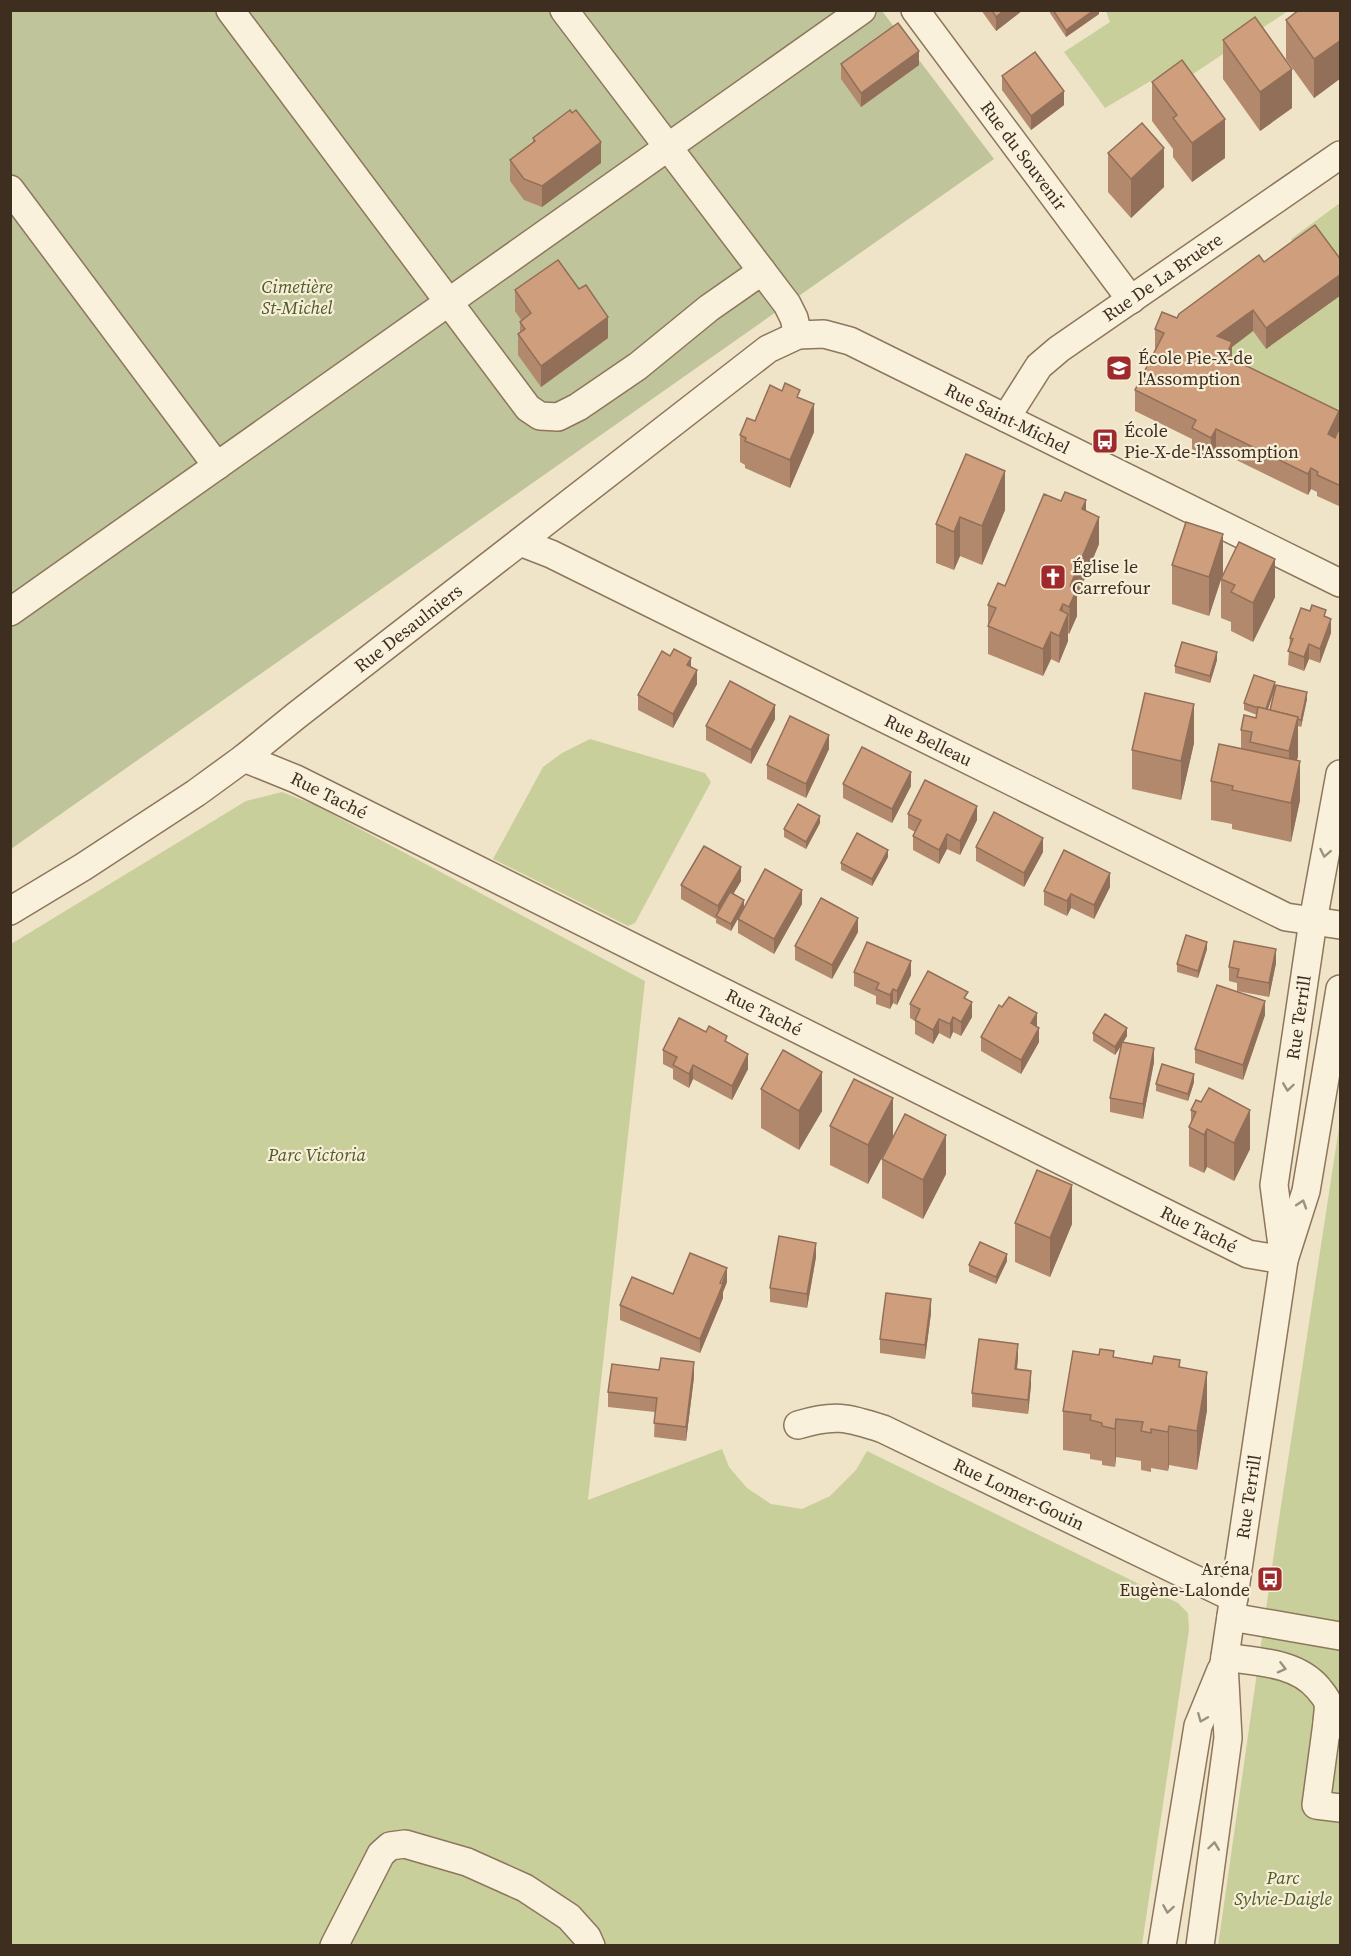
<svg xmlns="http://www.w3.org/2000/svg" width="1351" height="1956" viewBox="0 0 1351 1956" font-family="'Source Serif 4',serif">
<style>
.green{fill:#c9cf9b}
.cemetery{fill:#bfc49a}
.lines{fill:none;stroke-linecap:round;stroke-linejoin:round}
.minor-casing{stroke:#8d765c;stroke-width:30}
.minor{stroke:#faf1dc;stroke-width:27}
.wall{fill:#b2896c}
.shaded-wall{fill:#916f58}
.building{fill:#cf9f7d;stroke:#916f58;stroke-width:1.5}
.oneway{stroke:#9c907e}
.labels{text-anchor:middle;stroke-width:4.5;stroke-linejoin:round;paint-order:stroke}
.street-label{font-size:18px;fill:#3d2e20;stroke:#f7eed8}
.park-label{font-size:18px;font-style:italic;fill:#4d5a26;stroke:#f7eed8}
.poi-label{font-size:18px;fill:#3d2e20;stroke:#f7eed8;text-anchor:start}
</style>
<rect width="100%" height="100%" fill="#f0e4c8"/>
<g class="green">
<path d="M1106,11h182l-98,65 -24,-4 -61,36 -41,-56 46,-30z"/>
<path d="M1340,203v78l-37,-26 -12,-16z"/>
<path d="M1340,295v138l-123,-76 36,-26 13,18z"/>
<path d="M590,739l115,34 6,9 -76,141 -7,3 -135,-67 50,-92 19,-14z"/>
<path d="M282,792l33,13 330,176 -57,519 134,-51 7,18 18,21 24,16 31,5 28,-13 26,-26 11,-19 311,152 10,10 1,17 -47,315 -1131,1v-1002l235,-143z"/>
<path d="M1340,1121v824l-122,1 59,-414z"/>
</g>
<path class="cemetery" d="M11,11h871l112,148 -983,690z"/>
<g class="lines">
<defs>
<g id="minor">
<path d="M230,10l298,398 12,8 18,1 20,-10 60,-41 71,-58 53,-37"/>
<path d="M564,10l223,294 7,14 4,17"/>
<path id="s1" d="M915,10l216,290"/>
<path d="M10,189l207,277"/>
<path id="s2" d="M1006,418l33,-52 20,-17 281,-194"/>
<path id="s3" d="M520,542l31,12 735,363 54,8"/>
<path d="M10,612l852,-602"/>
<path id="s4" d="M244,758l52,21 952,475 36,6"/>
<path id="s5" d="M10,911l73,-44 113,-74 48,-35 53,-43 471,-366 30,-14 26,-1 26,7 490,242"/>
<path id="s6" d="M1283,1253l-9,-68 39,-264 27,-147"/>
<path id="s7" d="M798,1425c36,-11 49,-8 85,4l351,169"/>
<path d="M1231,1617l109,19"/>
<path d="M1225,1657c32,5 71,5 93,31 4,5 9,10 10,16 1,6 -1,13 -1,19"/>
<path d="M1340,1725l-13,-2 -11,82 24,3"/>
<path d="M334,1946l47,-92 9,-8 15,-2 62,18 58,26 44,29 18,20 4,9"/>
<path d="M1162,1946l36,-220 23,-56"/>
<path id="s8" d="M1200,1946l28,-208 -4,-75 60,-403 22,-69 34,-202"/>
</g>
</defs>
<use href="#minor" class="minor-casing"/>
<use href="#minor" class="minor"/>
</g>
<g class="wall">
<path d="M981,10h42l-27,21z"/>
<path d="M1050,10h49v4l-33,23 -16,-24z"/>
<path d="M1341,10v68l-27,20 -28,-39v-39z"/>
<path d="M1223,40l69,68 -32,23 -37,-52z"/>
<path d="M841,64l78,1 -58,42 -20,-28z"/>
<path d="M1002,76l62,29 -33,25 -29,-40z"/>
<path d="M1152,82l73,76 -33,24 -19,-25v-8l-21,-28z"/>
<path d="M533,138l68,25 -59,44 -18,-7 -14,-19v-21l23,-18z"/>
<path d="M1108,153l56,34 -33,31 -23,-26z"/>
<path d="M1341,260v35l-75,54 -13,-18 -21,16v12l109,73v75l-24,-11v-4l-6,-3 -3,6 -92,-45 -5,9 -19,-10v-10l-57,-28v-21l20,-40v-21l22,-11 87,-56z"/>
<path d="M579,289l29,49 -67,49 -23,-32v-21l2,-1v-11l1,-2 -6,-9v-21z"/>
<path d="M782,391l18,7 14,34 -24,56 -45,-20v-3l-5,-3v-27l15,-14z"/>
<path d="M966,454l39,56 -23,55 -22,-9 -6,14 -18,-7v-39z"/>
<path d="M1086,511l13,33 -22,53v19l-8,18 -1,-1v8l-9,22 -8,-4 -8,17 -55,-22v-49l17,-19z"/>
<path d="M1172,565l51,8 -1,4 53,20 -22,45 -22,-11v-9l-10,-4v-38l-12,36 -37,-12z"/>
<path d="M1326,617l5,16 -11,30 -11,-4 -5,12 -16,-6 2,-27z"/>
<path d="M1217,660l-7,23 -35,-10v-7z"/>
<path d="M691,667l6,17 -24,44 -35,-18v-15z"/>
<path d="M1307,699l-6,28 -3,-1v30l-1,4 3,40 -9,42 -59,-13v-5l-21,-4v-39l30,-33v-18l15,-12 1,-3 -13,-5v-7l26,7z"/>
<path d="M775,719l-24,45 -45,-24v-14z"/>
<path d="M1194,743l-13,57 -49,-11v-39z"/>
<path d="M829,749l-23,49 -39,-19v-14z"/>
<path d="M843,784l68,2 -19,37 -49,-25z"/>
<path d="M908,814l69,6 -17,35 -13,-6 -8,15 -26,-14v-14l2,-4 -7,-4z"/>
<path d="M820,823l-14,26 -22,-12v-8z"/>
<path d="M976,847l67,5 -19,35 -48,-26z"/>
<path d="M888,857l-16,29 -31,-16v-7z"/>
<path d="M741,881l-8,13 11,13 58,-3 -28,50 -36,-21v-14l-7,12 -15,-8v-4l-35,-20v-14z"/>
<path d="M1110,887l-16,32 -23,-11 -4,8 -23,-11v-14z"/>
<path d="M858,932l-26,47 -37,-19v-14z"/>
<path d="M1207,949l-9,29 -21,-6v-8z"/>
<path d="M1276,963l-7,34 -32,-6v-8l-8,-2v-14z"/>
<path d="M854,972l57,3 -14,30 -4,-2 -3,6 -14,-5v-8l-22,-10z"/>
<path d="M968,1000l4,17 -11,19 -8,-4 -3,7 -11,-6 -6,11 -18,-10v-13l-5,-3v-14z"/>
<path d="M1265,1015l-22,65 -48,-17v-14z"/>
<path d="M1037,1026l2,16 -18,32 -40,-23v-14z"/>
<path d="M1093,1033l34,3 -4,6 31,20 -11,57 -33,-7v-14l11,-52 -6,9 -22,-14z"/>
<path d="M727,1043l21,26 -16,31 -39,-21 -4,9 -16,-9v-10l-10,-5v-14z"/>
<path d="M1194,1082l-6,19 -32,-10v-7z"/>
<path d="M761,1089l61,22 -23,39 -38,-22z"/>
<path d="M893,1098l-25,86 -38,-19v-39z"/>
<path d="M1196,1100l54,49 -16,32 -27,-14 -3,6 -15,-7v-39l2,-5v-12z"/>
<path d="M882,1159l64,15 -23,45 -41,-21z"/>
<path d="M1015,1223l57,1 -22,53 -35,-15z"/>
<path d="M816,1257l-9,51 -37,-6v-14z"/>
<path d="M1007,1261l-11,23 -27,-12v-7z"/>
<path d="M727,1282l-4,10v6l-23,55 -80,-33v-15z"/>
<path d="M931,1313l-6,46 -45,-6v-14z"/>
<path d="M1114,1357l66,10 27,43 -10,60 -28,-5 -1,6 -17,-3v4l-10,-2v-9l-25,-4 -1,10 -13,-2v-4l-12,-2v-5l-27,-4v-39z"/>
<path d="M1018,1358l-1,11 14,16 -3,29 -56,-7v-14z"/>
<path d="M694,1377l-8,64 -32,-4 1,-25 -47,-5v-15z"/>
</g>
<g class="shaded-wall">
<path d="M1004,10h19l-27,21v-14z"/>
<path d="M1094,10h5v4l-33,23v-7z"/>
<path d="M1341,40v38l-27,20v-39z"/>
<path d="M919,51v14l-58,42v-14z"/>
<path d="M1292,69v39l-32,23v-39z"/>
<path d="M1064,91v14l-33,25v-14z"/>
<path d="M1225,119v39l-33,24v-39z"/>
<path d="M601,142v21l-59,44v-21z"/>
<path d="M1164,148v39l-33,31v-39z"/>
<path d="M1341,274v21l-75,54v-21z"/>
<path d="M1253,310v21l-21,16v16l-6,14 -9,-41z"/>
<path d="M608,317v21l-67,49v-21z"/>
<path d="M814,404v28l-24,56v-28z"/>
<path d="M1339,411v21l-11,23v-21z"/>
<path d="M1216,429v21l-5,9v-21z"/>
<path d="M1311,468v21l-3,6v-21z"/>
<path d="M1005,471v39l-23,55v-39z"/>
<path d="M1086,500v27l-4,-18z"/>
<path d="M960,517v39l-6,14v-38z"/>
<path d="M1099,517v27l-22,53v19l-8,18 1,-48z"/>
<path d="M1223,534v39l-14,43v-39z"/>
<path d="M1275,559v38l-22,45v-39z"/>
<path d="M1063,604v23l5,-13v27l-9,22 1,-53z"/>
<path d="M1331,619v14l-11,30v-14z"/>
<path d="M1051,632v27l-8,17v-27z"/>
<path d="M1309,644v15l-5,12v-14z"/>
<path d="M1217,652v8l-7,23v-7z"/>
<path d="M691,658v14l-4,-7z"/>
<path d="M697,670v14l-24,44v-14z"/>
<path d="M1275,682v7l-10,29v-8z"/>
<path d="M1307,692v7l-6,28v-7z"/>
<path d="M1194,704v39l-13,57v-39z"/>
<path d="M775,705v14l-24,45v-14z"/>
<path d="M1298,717v39l-9,34v-39z"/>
<path d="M829,735v14l-23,49v-14z"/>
<path d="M1300,761v39l-9,42v-39z"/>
<path d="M911,772v14l-19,37v-14z"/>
<path d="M977,806v14l-17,35v-14z"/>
<path d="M820,816v7l-14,26v-7z"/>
<path d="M947,834v15l-8,15v-14z"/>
<path d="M1043,838v14l-19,35v-14z"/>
<path d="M888,850v7l-16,29v-7z"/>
<path d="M741,867v14l-22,37 -1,-1v-11z"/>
<path d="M1110,873v14l-16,32v-14z"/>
<path d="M802,890v14l-28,50v-15z"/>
<path d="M1071,894v14l-4,8v-15z"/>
<path d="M744,900v7l-13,24v-7z"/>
<path d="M858,918v14l-26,47v-14z"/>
<path d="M1207,942v7l-9,29v-7z"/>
<path d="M1276,949v14l-7,34v-14z"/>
<path d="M911,961v14l-14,30v-14z"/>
<path d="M893,989v14l-3,6v-14z"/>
<path d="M1265,1001v14l-22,65v-15z"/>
<path d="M972,1002v15l-11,19v-14z"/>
<path d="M1037,1013v14l-6,-4z"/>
<path d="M953,1017v15l-3,7v-15z"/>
<path d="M939,1019v14l-6,11v-14z"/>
<path d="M1039,1028v14l-18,32v-14z"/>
<path d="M1127,1028v8l-12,19v-8z"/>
<path d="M1154,1048v14l-11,57v-15z"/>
<path d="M748,1054v15l-16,31v-14z"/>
<path d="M693,1065v14l-4,9v-14z"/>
<path d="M822,1072v39l-23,39v-39z"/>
<path d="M1194,1074v8l-6,19v-7z"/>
<path d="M893,1098v39l-25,47v-39z"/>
<path d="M1250,1110v39l-16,32v-38z"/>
<path d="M1207,1129v38l-3,6v-38z"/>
<path d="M946,1135v39l-23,45v-39z"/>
<path d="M1072,1185v39l-22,53v-39z"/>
<path d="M816,1243v14l-9,51v-14z"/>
<path d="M1007,1254v7l-11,23v-7z"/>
<path d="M727,1268v14l-4,10v6l-23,55v-14z"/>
<path d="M931,1299v14l-6,46v-14z"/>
<path d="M1018,1344v14l-3,25v-14z"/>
<path d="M694,1362v15l-8,64v-14z"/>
<path d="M1031,1371v14l-3,29v-14z"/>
<path d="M1207,1372v38l-10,60v-39z"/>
<path d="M1116,1419v38l-1,10v-38z"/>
<path d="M1169,1426v39l-1,6v-39z"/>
</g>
<g class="building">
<path d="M992,10h12l-8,7z"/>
<path d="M1053,10h41l-28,20z"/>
<path d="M1299,10h42v30l-27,19 -28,-39z"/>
<path d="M1255,17l37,52 -32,23 -37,-52z"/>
<path d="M898,23l21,28 -58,42 -20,-29z"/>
<path d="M1035,52l29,39 -33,25 -29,-40z"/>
<path d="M1182,60l43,59 -33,24 -19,-25 4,-3 -25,-33z"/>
<path d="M570,110l2,3 4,-3 25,32 -59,44 -18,-7 -14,-19 25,-19 -2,-3z"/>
<path d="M1142,123l22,25 -33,31 -23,-26z"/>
<path d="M1315,225l26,35v14l-75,54 -13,-18 -36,26 15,6 -6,14 113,55 -11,23 7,4 3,-7 3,1v54l-24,-11 1,-3 -7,-4 -3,6 -92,-45 -5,9 -19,-10 4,-8 -61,-30 29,-57 -9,-4 7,-17 15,6 2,-4 80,-59 5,7z"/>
<path d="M558,260l21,29 7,-4 22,32 -67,49 -23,-32 7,-5 -5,-7 11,-9 -16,-23z"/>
<path d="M785,383l15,7 -3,7 17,7 -24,56 -45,-19 1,-3 -6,-3 7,-17 8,3 15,-36 12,6z"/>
<path d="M966,454l39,17 -23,55 -22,-9 -6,15 -18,-8z"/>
<path d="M1065,492l21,8 -4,9 17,8 -29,69 7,3 -8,18 -6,-3 -3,6 8,4 -9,22 -8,-4 -8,17 -55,-23 8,-18 -8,-3 10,-22 7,3 39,-92 17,7z"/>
<path d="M1186,522l37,12 -14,43 -37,-12z"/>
<path d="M1239,542l36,17 -22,44 -22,-11 4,-7 -14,-6z"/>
<path d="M1312,605l14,5 -2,6 7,3 -11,30 -11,-5 -5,13 -16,-6 5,-12 -3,-1 11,-30 9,3z"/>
<path d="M1182,642l35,10 -7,24 -35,-10z"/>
<path d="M674,649l17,9 -4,7 10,5 -24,44 -35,-19 24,-44 8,5z"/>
<path d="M1254,675l21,7 -9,27 -8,-2v1l-14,-5z"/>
<path d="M730,681l45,24 -24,45 -45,-24z"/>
<path d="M1276,685l31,7 -6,28 -4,-1 1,-2 -28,-7z"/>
<path d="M1145,693l49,11 -13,57 -49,-11z"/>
<path d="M1258,707l40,10 -9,34 -39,-9 2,-10 -11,-2 3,-15 12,3z"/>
<path d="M790,716l39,19 -23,49 -39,-19z"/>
<path d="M1219,744l81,17 -9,42 -59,-13 1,-4 -22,-5z"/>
<path d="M862,747l49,25 -19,37 -49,-25z"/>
<path d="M925,780l52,26 -17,35 -13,-7 -8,16 -26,-14 8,-16 -13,-6z"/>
<path d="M798,804l22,12 -14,26 -22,-13z"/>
<path d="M994,812l49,26 -19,35 -48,-26z"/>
<path d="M857,833l31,17 -16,29 -31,-16z"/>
<path d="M704,846l37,21 -23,39 -37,-21z"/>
<path d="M1064,850l46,23 -16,32 -23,-11 -4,7 -23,-10z"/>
<path d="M765,869l37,21 -28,49 -36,-20z"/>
<path d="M730,892l14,8 -13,24 -15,-8z"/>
<path d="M821,898l37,20 -26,47 -37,-19z"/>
<path d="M1186,935l21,7 -9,29 -21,-7z"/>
<path d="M1234,941l42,8 -7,34 -32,-6 2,-8 -10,-2z"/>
<path d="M867,942l44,19 -14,30 -4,-2 -3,6 -14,-6 3,-6 -25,-11z"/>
<path d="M928,971l40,21 -4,6 8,4 -11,20 -8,-5 -3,7 -11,-5 -6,11 -18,-10 5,-11 -10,-5z"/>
<path d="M1217,985l48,16 -22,64 -48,-16z"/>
<path d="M1009,997l28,16 -6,10 8,5 -18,32 -40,-23 18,-32 3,2z"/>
<path d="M1105,1014l22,14 -12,19 -22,-14z"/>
<path d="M679,1018l27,14 3,-6 18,10 -2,5 23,13 -16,32 -39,-21 -4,9 -16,-9 4,-8 -14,-7z"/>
<path d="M1122,1042l32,6 -11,56 -33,-6z"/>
<path d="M783,1050l39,22 -23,39 -38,-22z"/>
<path d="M1162,1064l32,10 -6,20 -32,-10z"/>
<path d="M854,1079l39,19 -25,47 -38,-19z"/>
<path d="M1209,1088l41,22 -16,33 -27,-14 -3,6 -15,-8 7,-15 -5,-2 5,-10 5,2z"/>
<path d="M905,1114l41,21 -23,45 -41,-21z"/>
<path d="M1037,1170l35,15 -22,53 -35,-15z"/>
<path d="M779,1236l37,7 -9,51 -37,-6z"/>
<path d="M980,1242l27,12 -11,23 -27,-12z"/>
<path d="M690,1253l37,15 -7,15 3,1 -23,55 -80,-34 12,-28 41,17z"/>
<path d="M886,1293l45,6 -6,46 -45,-6z"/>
<path d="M979,1339l39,5 -3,25 16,2 -3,29 -56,-7z"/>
<path d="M1100,1349l14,2 -1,6 39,7 2,-8 26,4 -1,7 28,5 -10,59 -28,-5 -1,6 -17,-3v4l-10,-2 2,-9 -27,-3 -1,10 -13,-3v-3l-12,-3 1,-5 -28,-4 10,-60 26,4z"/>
<path d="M661,1358l33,4 -8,65 -32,-4 3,-25 -49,-6 4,-28 47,6z"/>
</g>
<defs><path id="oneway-chevron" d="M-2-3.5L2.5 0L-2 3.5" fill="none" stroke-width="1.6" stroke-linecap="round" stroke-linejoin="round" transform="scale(1.5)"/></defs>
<g class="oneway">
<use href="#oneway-chevron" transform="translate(1325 853) rotate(101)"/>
<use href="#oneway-chevron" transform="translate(1288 1087) rotate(98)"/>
<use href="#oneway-chevron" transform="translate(1302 1204) rotate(-72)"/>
<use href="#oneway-chevron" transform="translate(1282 1668) rotate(14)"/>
<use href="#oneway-chevron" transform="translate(1202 1718) rotate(112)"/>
<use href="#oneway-chevron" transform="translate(1214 1846) rotate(-82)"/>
<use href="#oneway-chevron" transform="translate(1168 1909) rotate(99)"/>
</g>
<defs>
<symbol id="school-square" viewBox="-11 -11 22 22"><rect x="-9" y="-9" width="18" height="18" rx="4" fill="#9e2a2b" stroke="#f7eed8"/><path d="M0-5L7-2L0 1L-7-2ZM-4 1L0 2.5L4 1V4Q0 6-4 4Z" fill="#fff"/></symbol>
<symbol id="bus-square" viewBox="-11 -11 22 22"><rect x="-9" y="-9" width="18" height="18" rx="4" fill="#9e2a2b" stroke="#f7eed8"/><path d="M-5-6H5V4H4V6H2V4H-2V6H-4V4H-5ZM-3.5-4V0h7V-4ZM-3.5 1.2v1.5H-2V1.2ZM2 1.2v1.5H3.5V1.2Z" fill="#fff"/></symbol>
<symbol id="church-square" viewBox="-11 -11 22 22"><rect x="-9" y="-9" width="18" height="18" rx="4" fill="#9e2a2b" stroke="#f7eed8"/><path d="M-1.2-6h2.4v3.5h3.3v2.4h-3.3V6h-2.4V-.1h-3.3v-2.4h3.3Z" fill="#fff"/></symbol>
</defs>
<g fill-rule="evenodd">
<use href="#school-square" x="1104" y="353" width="30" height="30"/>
<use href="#bus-square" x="1090" y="426" width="30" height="30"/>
<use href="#church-square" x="1038" y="562" width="30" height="30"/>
<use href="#bus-square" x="1255" y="1564" width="30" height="30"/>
</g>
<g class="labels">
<g class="street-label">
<text dy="6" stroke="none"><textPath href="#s1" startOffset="182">Rue du Souvenir</textPath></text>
<text dy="6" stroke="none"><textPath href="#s2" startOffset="214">Rue De La Bruère</textPath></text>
<text dy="6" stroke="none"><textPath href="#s5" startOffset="1206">Rue Saint-Michel</textPath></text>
<text dy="6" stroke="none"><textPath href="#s5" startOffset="489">Rue Desaulniers</textPath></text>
<text dy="6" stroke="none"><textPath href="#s3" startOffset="454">Rue Belleau</textPath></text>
<text dy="6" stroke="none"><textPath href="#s4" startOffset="93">Rue Taché</textPath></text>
<text dy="6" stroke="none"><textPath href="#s4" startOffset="579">Rue Taché</textPath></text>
<text dy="6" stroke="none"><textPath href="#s6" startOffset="238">Rue Terrill</textPath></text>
<text dy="6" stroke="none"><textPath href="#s4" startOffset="1065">Rue Taché</textPath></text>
<text dy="6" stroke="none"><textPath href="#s7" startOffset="238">Rue Lomer-Gouin</textPath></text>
<text dy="6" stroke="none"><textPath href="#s8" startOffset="453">Rue Terrill</textPath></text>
</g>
<g class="park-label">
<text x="297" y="293">Cimetière<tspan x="297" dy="21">St-Michel</tspan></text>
<text x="317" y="1161">Parc Victoria</text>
<text x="1283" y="1884">Parc<tspan x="1283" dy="21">Sylvie-Daigle</tspan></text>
</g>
<g class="poi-label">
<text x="1138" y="364">École Pie-X-de<tspan x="1138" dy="21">l'Assomption</tspan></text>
<text x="1124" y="437">École<tspan x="1124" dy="21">Pie-X-de-l'Assomption</tspan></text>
<text x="1072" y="573">Église le<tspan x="1072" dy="21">Carrefour</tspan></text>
<text x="1250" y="1575" text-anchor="end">Aréna<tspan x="1250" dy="21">Eugène-Lalonde</tspan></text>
</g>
</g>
<rect width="1351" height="1956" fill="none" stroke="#3d2e20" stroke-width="24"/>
</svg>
